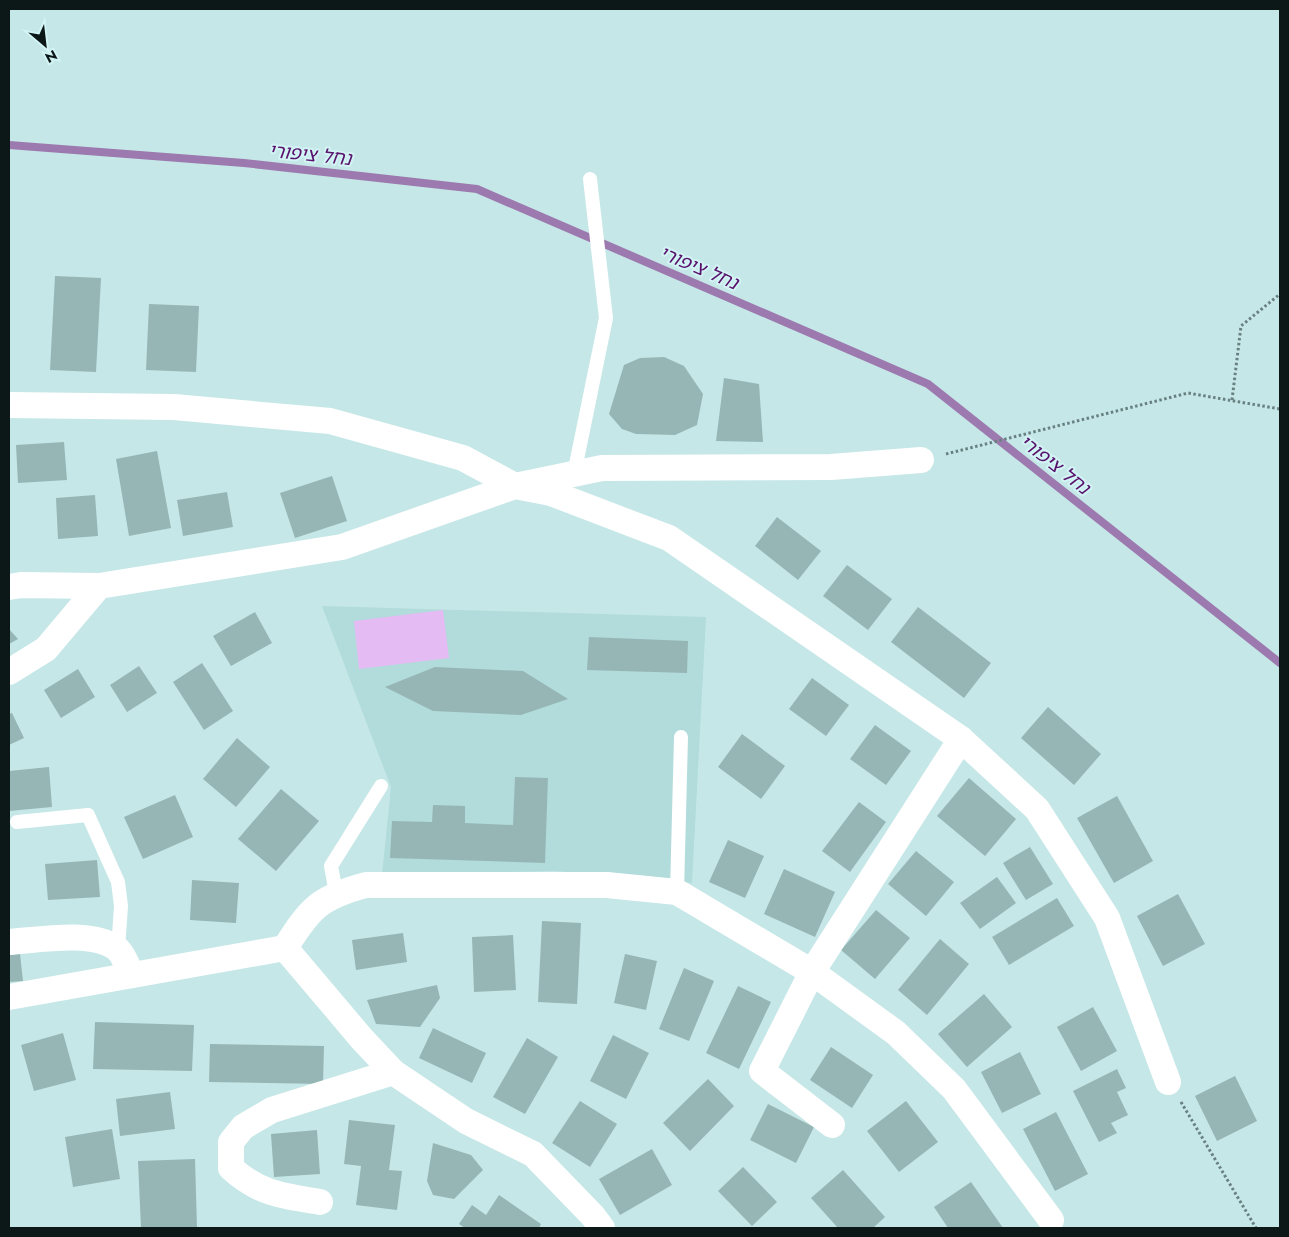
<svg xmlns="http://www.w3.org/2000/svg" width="1289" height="1237" viewBox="0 0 1289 1237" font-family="Jost,'Noto Sans Hebrew',sans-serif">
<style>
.built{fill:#b2dbdb}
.green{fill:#e4bbf3}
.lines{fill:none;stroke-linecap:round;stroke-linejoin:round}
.stream{stroke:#9c79ae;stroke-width:8}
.building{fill:#96b6b5}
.path{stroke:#698080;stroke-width:3;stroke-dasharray:2.5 2.5;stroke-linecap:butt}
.service{stroke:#fff;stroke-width:14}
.minor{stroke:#fff;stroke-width:26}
.labels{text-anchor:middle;stroke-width:4;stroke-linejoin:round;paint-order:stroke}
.water-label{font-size:19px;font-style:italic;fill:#58126c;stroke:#d3f4f4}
</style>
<rect width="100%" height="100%" fill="#c6e7e7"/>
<path class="built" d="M322,606l384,11 -14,266 -137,-12 -173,4 9,-88z"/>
<path class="green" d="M443,610l6,48 -90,11 -5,-48z"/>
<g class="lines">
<path class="stream" d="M9,145l235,18 233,26 451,195 352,279"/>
</g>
<g class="building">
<path d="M55,276l46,2 -5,94 -46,-2z"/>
<path d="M149,304l50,2 -3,66 -50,-2z"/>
<path d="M664,357l20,9 19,28 -6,31 -22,10 -39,-1 -14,-5 -13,-15 15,-49 16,-7z"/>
<path d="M724,378l35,6 4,58 -47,-1z"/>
<path d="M64,442l3,38 -49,3 -2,-38z"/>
<path d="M157,451l14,77 -42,8 -13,-77z"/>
<path d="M332,476l15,45 -52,17 -15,-45z"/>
<path d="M227,492l6,35 -50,9 -6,-36z"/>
<path d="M95,495l3,41 -40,3 -2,-41z"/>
<path d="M777,517l44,34 -23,29 -43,-34z"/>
<path d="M847,565l45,34 -24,31 -45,-34z"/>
<path d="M918,607l73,56 -27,35 -73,-56z"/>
<path d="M255,612l17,31 -41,23 -18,-30z"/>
<path d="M9,629l9,10 -9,5z"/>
<path d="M589,637l99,4 -1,32 -100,-3z"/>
<path d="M202,663l31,48 -29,19 -31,-48z"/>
<path d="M139,666l18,27 -30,19 -17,-27z"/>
<path d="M435,667l88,4 45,28 -47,16 -88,-4 -48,-24z"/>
<path d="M78,669l17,28 -34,21 -17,-28z"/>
<path d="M812,678l37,27 -23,31 -37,-27z"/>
<path d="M1048,707l53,47 -27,31 -53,-47z"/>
<path d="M12,713l12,25 -15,7v-31z"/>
<path d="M875,725l36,26 -25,34 -36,-26z"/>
<path d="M742,734l43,32 -24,33 -43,-32z"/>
<path d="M237,738l33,29 -34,40 -33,-28z"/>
<path d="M49,767l3,40 -43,4v-40z"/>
<path d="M515,777l33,1 -3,85 -155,-5 2,-37 40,1 1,-17 32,1v17l48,2z"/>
<path d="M969,778l47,41 -31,37 -48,-40z"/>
<path d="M281,789l38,32 -43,50 -38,-32z"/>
<path d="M175,795l18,42 -50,22 -19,-42z"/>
<path d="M1117,796l36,65 -39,22 -37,-65z"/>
<path d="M859,802l27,20 -36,50 -28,-21z"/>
<path d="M728,840l36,16 -19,42 -36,-16z"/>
<path d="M1030,847l23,37 -27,16 -23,-37z"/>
<path d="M916,851l38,31 -28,34 -38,-32z"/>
<path d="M97,860l3,37 -52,3 -3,-36z"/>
<path d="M784,869l51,23 -20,45 -51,-23z"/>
<path d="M997,877l19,26 -36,26 -20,-26z"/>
<path d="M192,880l47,3 -3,40 -46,-3z"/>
<path d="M1178,894l27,50 -42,22 -26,-50z"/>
<path d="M1057,898l17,28 -65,39 -17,-28z"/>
<path d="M876,910l34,28 -35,41 -34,-29z"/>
<path d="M542,921l39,2 -4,81 -39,-2z"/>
<path d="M403,933l4,29 -51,8 -4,-30z"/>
<path d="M513,935l3,55 -42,2 -2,-55z"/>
<path d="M940,939l29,25 -42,51 -29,-25z"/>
<path d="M20,954l3,27 -14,1v-27z"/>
<path d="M625,954l32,7 -11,49 -32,-7z"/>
<path d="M684,968l30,13 -25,60 -30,-12z"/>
<path d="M437,985l3,13 -20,29 -44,-3 -9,-24z"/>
<path d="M738,986l33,16 -32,67 -33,-16z"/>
<path d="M984,994l28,33 -45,40 -29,-33z"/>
<path d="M1093,1007l24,44 -36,20 -24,-44z"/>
<path d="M95,1022l99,3 -2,46 -99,-2z"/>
<path d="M433,1028l53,25 -14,30 -53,-25z"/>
<path d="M63,1033l13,47 -42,11 -13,-46z"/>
<path d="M613,1035l36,18 -23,46 -36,-18z"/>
<path d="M527,1038l31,19 -33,57 -32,-17z"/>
<path d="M210,1044l114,2 -1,38 -114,-2z"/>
<path d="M831,1047l42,28 -21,33 -42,-28z"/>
<path d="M1020,1052l21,42 -39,19 -21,-41z"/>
<path d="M1117,1069l9,19 -9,4 11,23 -17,8 6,10 -18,9 -26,-51z"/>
<path d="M1235,1076l22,45 -40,20 -22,-45z"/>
<path d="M708,1079l26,27 -44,45 -27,-28z"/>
<path d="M170,1092l5,37 -55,7 -4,-37z"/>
<path d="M580,1101l37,23 -27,43 -38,-24z"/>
<path d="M906,1101l32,41 -39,30 -32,-41z"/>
<path d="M768,1104l46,23 -18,36 -46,-23z"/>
<path d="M1056,1112l32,62 -33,17 -32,-62z"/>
<path d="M349,1120l46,5 -6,45 13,1 -5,39 -41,-5 5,-39 -17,-2z"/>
<path d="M112,1129l8,50 -47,8 -8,-50z"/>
<path d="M317,1130l3,44 -46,3 -3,-43z"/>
<path d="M433,1143l38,12 12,15 -29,29 -21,-4 -6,-14z"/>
<path d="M652,1149l20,36 -52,30 -21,-36z"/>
<path d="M195,1159l2,69h-56l-3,-67z"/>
<path d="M743,1167l34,35 -25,24 -34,-35z"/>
<path d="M843,1170l42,47 -12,11h-35l-27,-30z"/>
<path d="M971,1182l32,46h-55l-14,-21z"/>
<path d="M499,1195l42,29 -2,4h-74l-6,-4 13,-19 14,10z"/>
</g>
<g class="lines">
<g class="path">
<path d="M1232,400l9,-74 39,-32"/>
<path d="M946,454l242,-61 92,16"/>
<path d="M1181,1102l75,126"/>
</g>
<g class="service">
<path d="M574,474l32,-156 -16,-139"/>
<path d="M17,822l71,-7 30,67 3,24 -3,43"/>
<path d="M677,892l4,-155"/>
<path d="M336,893l-5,-27 50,-80"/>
</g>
<g class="minor">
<path d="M9,405l165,2 156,14 133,37 52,28 87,-18 229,-1 90,-7"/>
<path d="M9,587l12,-2 78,1"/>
<path d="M9,672l37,-23 53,-63 243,-39 173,-61 36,7 118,45 292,201 76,70 70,109 61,164"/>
<path d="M9,942c30,-2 82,-12 107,6 7,5 12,20 16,27"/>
<path d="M285,948c25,-40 35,-51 81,-63h241l70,7 135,80 84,61 58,56 97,131"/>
<path d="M9,997l276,-49 77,91 31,33 73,49 67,33 60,62 9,12"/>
<path d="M832,1125l-70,-54 50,-99 149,-233"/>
<path d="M320,1202c-36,-6 -61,-8 -89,-34v-26l12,-15 29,-17 121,-38"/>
</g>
</g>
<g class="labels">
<g class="water-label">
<text transform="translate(310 154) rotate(6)" y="7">נחל ציפורי</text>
<text transform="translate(699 267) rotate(23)" y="7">נחל ציפורי</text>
<text transform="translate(1055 464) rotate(38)" y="7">נחל ציפורי</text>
</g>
</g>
<rect width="1289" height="1237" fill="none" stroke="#0c1818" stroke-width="20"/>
<g transform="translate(45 45) rotate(152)" stroke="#d3f4f4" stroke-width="4" paint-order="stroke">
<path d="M0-4L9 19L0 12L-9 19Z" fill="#0c1818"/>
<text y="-8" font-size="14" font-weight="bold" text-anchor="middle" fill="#0c1818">N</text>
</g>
</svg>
